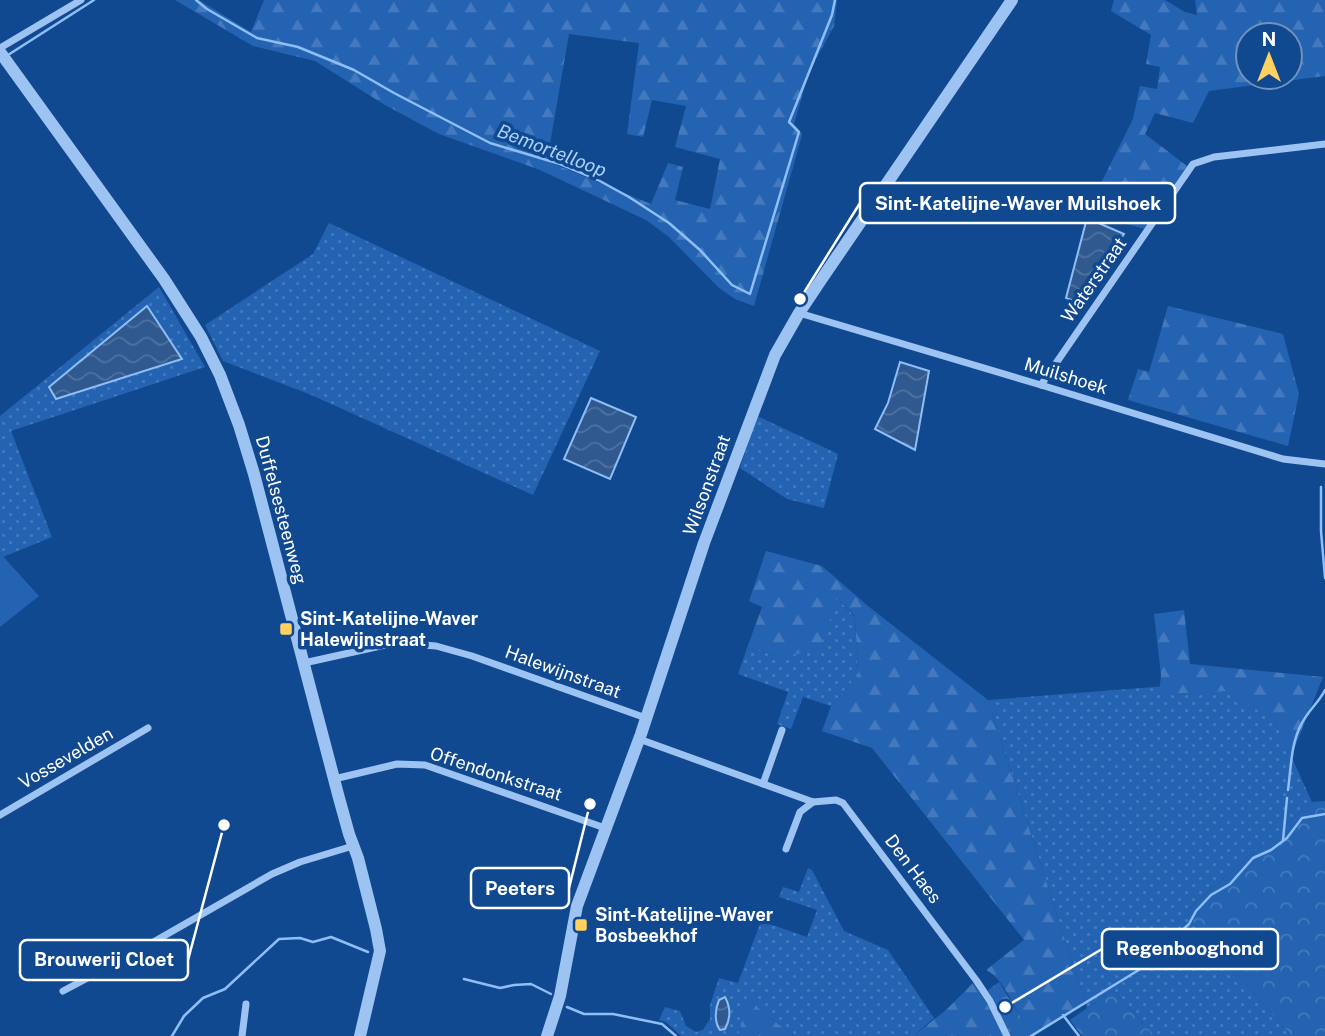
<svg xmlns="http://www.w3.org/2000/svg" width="1325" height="1036" viewBox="0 0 1325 1036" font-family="'Public Sans',sans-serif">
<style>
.grass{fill:url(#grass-dots)}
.forest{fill:url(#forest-firs);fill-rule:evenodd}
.park{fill:url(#park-crowns)}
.pitch{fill:#2363b1}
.water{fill:url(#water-waves);stroke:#8fbef6;stroke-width:2}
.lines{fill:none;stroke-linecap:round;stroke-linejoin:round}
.stream{stroke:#8fbef6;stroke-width:2.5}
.minor{stroke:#9dc3f2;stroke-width:7}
.tertiary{stroke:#9dc3f2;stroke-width:12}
.poi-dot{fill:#ffd15f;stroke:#114991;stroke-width:2.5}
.labels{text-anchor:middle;stroke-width:7;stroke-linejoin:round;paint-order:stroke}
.street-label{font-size:18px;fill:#fff;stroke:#114991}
.poi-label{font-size:18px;font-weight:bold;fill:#fff;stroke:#114991;text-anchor:start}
.water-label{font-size:19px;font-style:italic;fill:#a9cef9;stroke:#114991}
.leader{fill:none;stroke:#fff;stroke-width:2.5}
.callout-dot{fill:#fff;stroke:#114991;stroke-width:2.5}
.callout{fill:#114991;stroke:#fff;stroke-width:2.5}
.callout-label{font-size:19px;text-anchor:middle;font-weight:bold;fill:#fff}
</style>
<defs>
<pattern id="grass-dots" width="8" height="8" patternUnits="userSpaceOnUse" patternTransform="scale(1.75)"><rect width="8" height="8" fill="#2363b1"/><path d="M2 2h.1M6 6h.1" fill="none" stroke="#447abd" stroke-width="1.8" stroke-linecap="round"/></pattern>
<pattern id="forest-firs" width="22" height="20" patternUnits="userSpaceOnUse" patternTransform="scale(1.75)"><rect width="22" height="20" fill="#2363b1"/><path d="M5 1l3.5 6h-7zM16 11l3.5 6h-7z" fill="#447abd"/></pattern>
<pattern id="park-crowns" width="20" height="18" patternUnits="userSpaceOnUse" patternTransform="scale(1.75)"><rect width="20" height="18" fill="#2363b1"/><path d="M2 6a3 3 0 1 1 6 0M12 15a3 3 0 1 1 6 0" fill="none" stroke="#447abd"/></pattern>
<pattern id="water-waves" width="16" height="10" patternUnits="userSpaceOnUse" patternTransform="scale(1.75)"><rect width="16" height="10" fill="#30598f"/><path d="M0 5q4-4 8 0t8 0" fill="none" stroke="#4f72a0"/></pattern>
</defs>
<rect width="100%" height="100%" fill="#114991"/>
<g class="grass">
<path d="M329,223l271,128 -67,144 -224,-101 -86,-33 -18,-36 108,-71z"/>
<path d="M159,287l46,80 -194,64 41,106 -49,20 -3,-4v-137z"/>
<path d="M757,416l81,38 -14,54 -37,-9 -47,-31z"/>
<path d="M837,598l18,19 3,58 -27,31 -28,-9 -12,32 -14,-5 11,-32 -50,-18 9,-26 35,9z"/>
<path d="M1243,680l33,43 36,79 -126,109 10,15 95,110h-136l-42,-46 -26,18 -99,-308z"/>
<path d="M808,868l4,2 32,61 44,19 46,68 -21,18h-118l-31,-22 -16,-17 -10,39h-57l-15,-14 -7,-2 6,-13 15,4 6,15 10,6 7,-2 7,-11v-14l9,-27 19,5 23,-62 46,16 10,-27 -38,-13 4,-10 16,5z"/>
</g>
<g class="forest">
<path d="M175,0h24l52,32 13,-32h573l-3,26 -25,46 -15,52 8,11 -48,171 -19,-7 -16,-11 -50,-51 -23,-17 -106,-50 -101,-36 -54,-29 -70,-44 -62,-15zM569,34l70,9 -12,91 16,3 9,-37 34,6 -11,41 45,12 -10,50 -35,-9 8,-33 -15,-4 -17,41 -104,-43z"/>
<path d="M1114,0h51l20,12 12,3 -2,-15h130v76l-116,15 -16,32 -38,-10 -10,21 42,32 -42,63 -59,-16 47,-94 7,-33 17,3 3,-22 -14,-3 5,-29 -40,-24zM1248,35h42v42h-42z"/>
<path d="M1168,306l115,28 16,60 -11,52 -160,-46 10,-31 11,3z"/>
<path d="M766,551l56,15 46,40 120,94 97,302 -54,34h-19l-3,-4 15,-9c-9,-15 -22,-46 -38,-53l38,-30 -152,-192 -50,-17 9,-25 27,-31 -3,-59 -18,-18 -17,51 -38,8 -35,-9 15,-41 -13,-6z"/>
<path d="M1184,610l6,54 133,13 -32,80 -15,-34 -47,-32 -70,3 2,-19 -7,-61z"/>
<path d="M973,983c12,17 23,33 30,53h-90l33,-26z"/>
<path d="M748,996l16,18 31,22h-57z"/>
</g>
<g class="park">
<path d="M1325,801v235h-34l-95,-110 -10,-15 126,-109z"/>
<path d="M999,982l26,42 -16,8 -21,-42z"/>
<path d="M1113,990l42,46h-73l-12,-16z"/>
</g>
<path class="pitch" d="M0,553l39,43 -39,31z"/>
<g class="water">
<path d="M1087,218l37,16 -45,69 -13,-5z"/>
<path d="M147,306l35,53 -126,40 -7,-12z"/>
<path d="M900,362l29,9 -14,79 -40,-21 13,-26z"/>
<path d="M591,398l45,19 -26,62 -46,-20z"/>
<path d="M725,997c6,11 6,21 0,32l-5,1c-6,-8 -5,-21 -1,-30z"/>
</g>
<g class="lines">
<g class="stream">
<path d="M196,0l11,9 50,29 41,9 56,23 40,23 96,50 70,21 38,16 31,17 40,26 31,27 32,35 18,9 49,-162 -10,-10 43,-107 3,-15"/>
<path d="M8,55l86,-55"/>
<path d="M1321,487v44l4,47"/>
<path d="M1288,790c3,-22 3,-48 14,-67 6,-12 17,-21 23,-33"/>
<path d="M1283,840l4,-42"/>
<path d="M464,979l36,9 14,-3 17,-1 20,10"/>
<path d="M567,1007l17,7h29l49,10 14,12"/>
<path d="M1063,1015l16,21"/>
<path d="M172,1036l12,-20 19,-18 22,-9 54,-50 21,-1 13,4 18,-5 37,15"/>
<path d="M1031,1036l111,-68 47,-44 7,-13 15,-16 19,-11 23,-26 18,-8 16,-12 15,-20 23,-4"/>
</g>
<g class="minor">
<path d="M0,48l81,-48"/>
<path d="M799,313l242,72 242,74 42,5"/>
<path d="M1041,385l152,-221 21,-7 111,-13"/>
<path d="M304,663l81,-18 26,-1 25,2 36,10 174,62"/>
<path d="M639,739l174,63 23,-2 7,3 133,177 14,21 17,35"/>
<path d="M334,779l63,-15 28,1 180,63"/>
<path d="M763,784l19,-54"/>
<path d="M0,815l148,-87"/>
<path d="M786,849l14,-37 13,-10"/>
<path d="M63,991l66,-35 143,-82 28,-12 53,-16"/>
<path d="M242,1036l4,-32"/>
</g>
<g class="tertiary">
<path d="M0,52l164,227 37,58 19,38 19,50 15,49 85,324 10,36 9,24 18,71 4,22 -20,85"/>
<path d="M547,1036l13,-40 17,-90 64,-172 63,-191 71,-188 24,-42 22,-33 191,-280"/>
</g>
</g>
<g class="poi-dot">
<rect x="279" y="622" width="14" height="14" rx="3.5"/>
<rect x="574" y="918" width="14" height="14" rx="3.5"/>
</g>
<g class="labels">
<g class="street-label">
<text transform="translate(1094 280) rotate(-55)" y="6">Waterstraat</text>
<text transform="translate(1066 376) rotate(17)" y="6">Muilshoek</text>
<text transform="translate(707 485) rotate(-70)" y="6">Wilsonstraat</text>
<text transform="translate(281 510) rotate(75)" y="6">Duffelsesteenweg</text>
<text transform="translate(563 672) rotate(20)" y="6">Halewijnstraat</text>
<text transform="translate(66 758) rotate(-30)" y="6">Vossevelden</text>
<text transform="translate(496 774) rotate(18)" y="6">Offendonkstraat</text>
<text transform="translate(913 869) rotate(53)" y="6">Den Haes</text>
</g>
<g class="poi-label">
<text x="300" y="625">Sint-Katelijne-Waver<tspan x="300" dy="21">Halewijnstraat</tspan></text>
<text x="595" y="921">Sint-Katelijne-Waver<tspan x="595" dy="21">Bosbeekhof</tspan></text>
</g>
<g class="water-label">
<text transform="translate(552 150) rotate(21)" y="7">Bemortelloop</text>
</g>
</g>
<path class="leader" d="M800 299L860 203M590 804L569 888M1005 1007L1102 949M224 825L188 960"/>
<g class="callout-dot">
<circle cx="800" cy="299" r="7"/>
<circle cx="590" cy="804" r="7"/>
<circle cx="1005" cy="1007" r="7"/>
<circle cx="224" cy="825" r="7"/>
</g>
<g class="callout">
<rect x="860" y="183" width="315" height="40" rx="7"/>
<rect x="471" y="868" width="98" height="40" rx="7"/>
<rect x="1102" y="929" width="176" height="40" rx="7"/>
<rect x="20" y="940" width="168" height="40" rx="7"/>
</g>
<g class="callout-label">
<text x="1018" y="210">Sint-Katelijne-Waver Muilshoek</text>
<text x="520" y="895">Peeters</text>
<text x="1190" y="955">Regenbooghond</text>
<text x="104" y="966">Brouwerij Cloet</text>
</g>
<g transform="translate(1269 56)"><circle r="33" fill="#114991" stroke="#7092bd" stroke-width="2"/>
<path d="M0-5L12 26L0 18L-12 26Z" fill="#ffd15f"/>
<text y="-10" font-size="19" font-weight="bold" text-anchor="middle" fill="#ffffff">N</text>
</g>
</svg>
